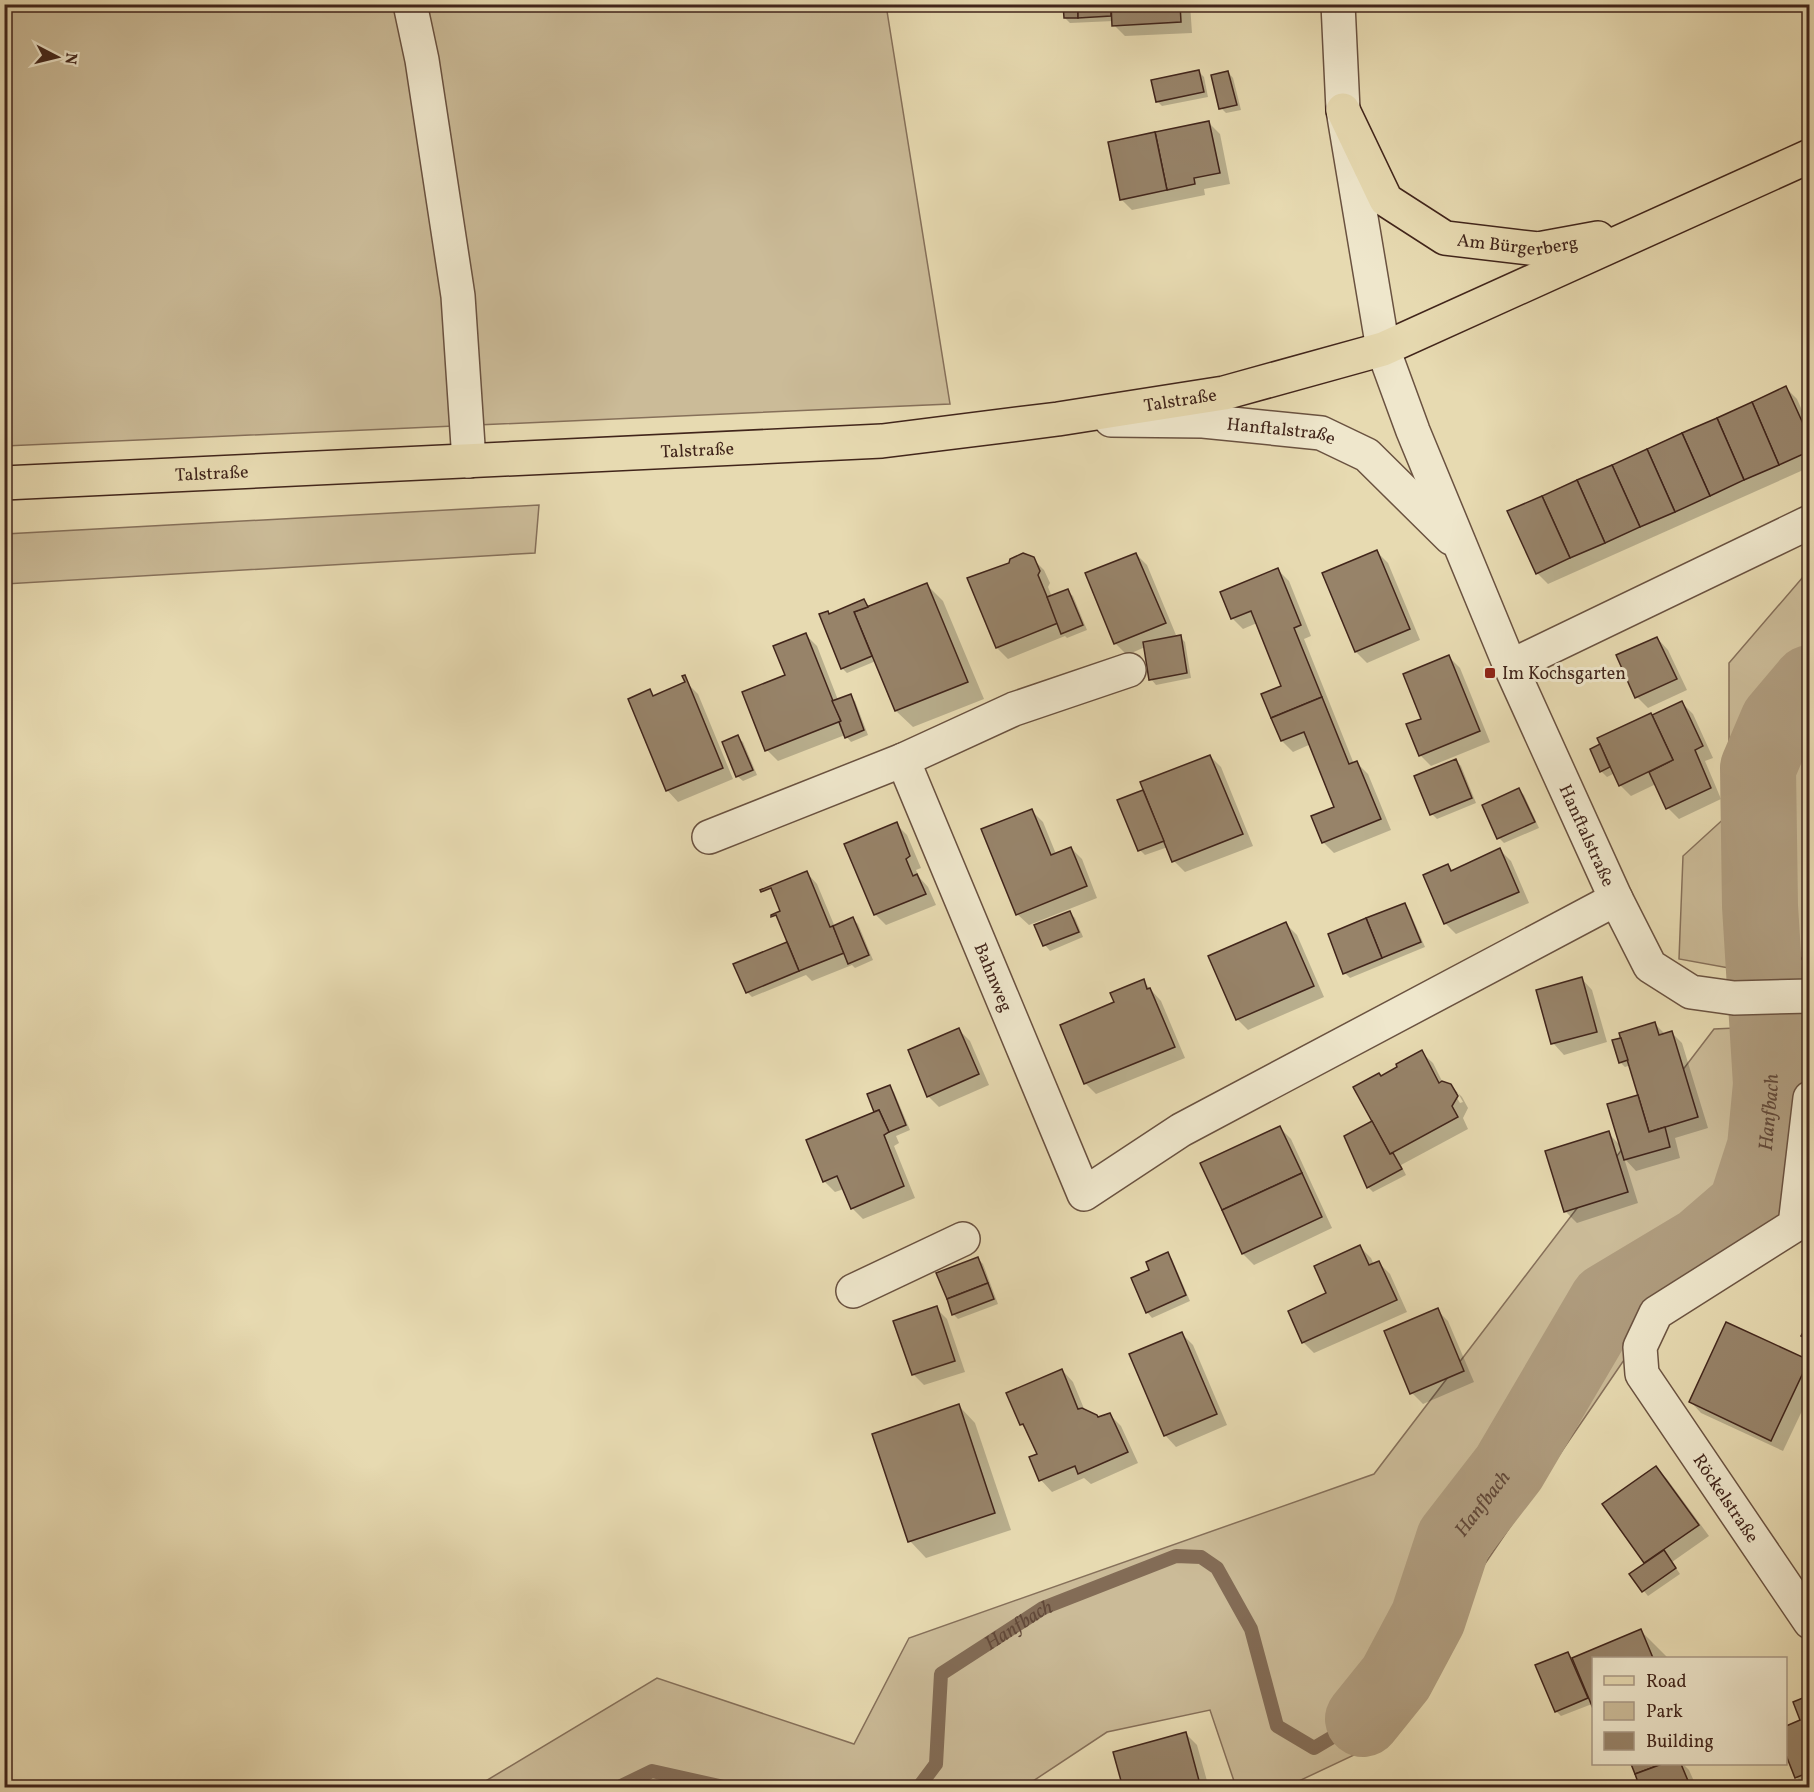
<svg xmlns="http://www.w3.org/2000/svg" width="1814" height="1792" viewBox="0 0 1814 1792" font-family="Vollkorn,serif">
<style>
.green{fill:#cbbb98;stroke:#86705a;stroke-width:1.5}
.shadow{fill:#0003}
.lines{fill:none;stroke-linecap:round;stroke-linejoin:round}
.stream{stroke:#836c56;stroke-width:14}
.river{stroke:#af9c7e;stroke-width:76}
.building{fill:#978369;stroke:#41251b;stroke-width:1.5}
.minor-casing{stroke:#6a5240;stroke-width:36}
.major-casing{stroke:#41251b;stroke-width:36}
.minor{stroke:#efe7cc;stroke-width:33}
.major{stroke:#e7dab1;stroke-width:33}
.poi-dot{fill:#8f2418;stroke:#efe7cc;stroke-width:2}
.labels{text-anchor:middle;stroke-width:6;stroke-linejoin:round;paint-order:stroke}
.street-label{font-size:18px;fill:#41251b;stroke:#efe7cc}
.poi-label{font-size:18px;fill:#41251b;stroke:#efe7cc;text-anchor:start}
.water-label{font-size:20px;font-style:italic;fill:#624939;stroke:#efe7cc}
</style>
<rect width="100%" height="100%" fill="#e7dab1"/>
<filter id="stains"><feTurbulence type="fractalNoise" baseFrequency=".00333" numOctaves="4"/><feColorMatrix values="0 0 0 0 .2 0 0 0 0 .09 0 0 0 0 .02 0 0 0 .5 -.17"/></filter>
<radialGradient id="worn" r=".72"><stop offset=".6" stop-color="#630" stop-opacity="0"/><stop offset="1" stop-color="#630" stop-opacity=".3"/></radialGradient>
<g class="green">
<path d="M4,5h882l64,399 -945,42z"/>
<path d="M539,505l-4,48 -530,31v-50z"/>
<path d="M1809,570v377l-16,25h-42l-72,-13 4,-103 46,-42v-151z"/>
<path d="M1782,1026l-4,155 -109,113 -191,280 -90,165 -104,49 -48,-1 -26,-77 -103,22 -83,55 -550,1 183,-110 197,66 55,-106 465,-164 340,-445z"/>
</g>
<g class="shadow">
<path d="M1064,4h126l2,29 -67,3 -11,-11v-4l-44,2 -5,-5z"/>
<path d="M1199,72l5,5 4,20 -46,9 -5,-5z"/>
<path d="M1228,72l5,6 8,32 -15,3 -5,-5z"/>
<path d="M1209,123l11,11 10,50 -26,5 1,6 -73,15 -11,-11z"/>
<path d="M1786,388l11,11 13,29v39l-262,117 -11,-11z"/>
<path d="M1377,552l11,11 32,77 -53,23 -11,-11 -32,-78z"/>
<path d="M1136,554l11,11 29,70 -6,2h10l5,5 6,36 -35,7 -5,-6 -6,-32 -18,8 -12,-12 -28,-69z"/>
<path d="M1033,559l11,11 6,13 -2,4 4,10 15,-6 6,5 14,34 -20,8 -2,-2 -57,23 -11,-11 -28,-69z"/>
<path d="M1278,570l11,11 22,55 -7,3 50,125 3,-1 11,11 23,56 -57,23 -11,-11 13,-34 -25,-64 -18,8 -11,-11 1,-54 -26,-64 -14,6 -11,-11z"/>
<path d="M926,584l17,17 41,98 -71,28 -17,-16 -20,-50 -29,12 -5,-5 -15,-56 3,3 34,-14 5,5z"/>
<path d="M806,635l11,11 21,54 12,-4 5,5 13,34 -17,7 -6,-7 -67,26 -11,-11 20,-74z"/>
<path d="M1657,638l11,12 19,40 -39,18 -11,-11z"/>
<path d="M1449,657l11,11 30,74 -59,24 -11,-11 3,-36z"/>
<path d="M687,683l11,11 35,85 -55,23 -11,-12 -37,-91 19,-8 6,6z"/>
<path d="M1682,703l11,11 20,44 -8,3 16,38 -42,20 -11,-11 -12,-24 -25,12 -11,-11 -5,-12 -8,4 -5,-5 -10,-23z"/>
<path d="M737,737l6,5 14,33 -14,6 -6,-5z"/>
<path d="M1210,756l11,11 32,79 -68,26 -11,-11 -6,-14 -23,8 -5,-5 -21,-49 26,-10z"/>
<path d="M1456,761l5,5 15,37 -39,16 -5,-5z"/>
<path d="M1519,790l5,5 15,33 -35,15 -5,-5z"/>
<path d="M1032,811l11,11 13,32 15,-6 11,11 15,39 -68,27 -12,-11z"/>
<path d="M896,824l11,11 14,33 -5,2 4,8 8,9 8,18 -50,20 -11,-11z"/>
<path d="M1500,850l11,11 18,42 -73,31 -11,-11 2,-58 6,6z"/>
<path d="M806,872l11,12 18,43 18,-8 5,5 15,36 -18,8 -3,-3 -40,16 -6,-6 -54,22 -5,-5 40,-48 5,5 -10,-37z"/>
<path d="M1404,904l5,6 16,37 -75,31 -5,-5z"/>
<path d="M1070,913l5,5 8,19 -33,14 -5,-6z"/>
<path d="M1286,924l11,11 27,62 -76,33 -11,-11z"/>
<path d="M1581,978l11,12 15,52 -43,13 -11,-12z"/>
<path d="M1143,981l18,20 24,57 -89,36 -11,-11 31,-80z"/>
<path d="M1655,1024l10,10 6,-2 11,11 26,85 -33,10 5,20 -44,13 -12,-13 14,45 -61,20 -11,-11 -19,-60 61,-19 13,13 19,-50 -9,-31 -6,2 -5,-5z"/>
<path d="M959,1030l11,11 19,44 -50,22 -11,-11z"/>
<path d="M1421,1052l12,11 10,20 8,3 7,7h-4l6,10 3,-1 -5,-9 4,4 6,11 -5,10 5,11 -67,36 5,10 -33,17 -5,-5 6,-65 7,-45z"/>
<path d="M889,1087l5,5 16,38 -14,6 3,7 -5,3 21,52 -52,21 -11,-11 -8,-19 -9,3 -11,-11 53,-68 -2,-2z"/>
<path d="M1280,1128l11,11 41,89 -78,37 -11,-11 -41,-90z"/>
<path d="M1360,1247l11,11 3,7 5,-2 11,11 17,38 -93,41 -11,-11 25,-48z"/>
<path d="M1167,1254l5,5 18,42 -38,17 -5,-6 4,-41z"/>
<path d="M977,1258l6,6 15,40 -40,15 -5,-5z"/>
<path d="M936,1308l11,11 18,53 -41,13 -11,-11z"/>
<path d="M1437,1310l11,11 26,61 -51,22 -11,-11z"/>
<path d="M1727,1324l83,38v32l-27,57 -82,-38 -11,-12z"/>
<path d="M1182,1334l11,11 34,80 -51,22 -11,-12z"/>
<path d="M1062,1370l11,12 12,29 14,8 11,-4 11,11 17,37 -47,21 -7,-6 -32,14 -11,-12 -10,-22 8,-4 -10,-22 -8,-8z"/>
<path d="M959,1406l16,17 36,107 -85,28 -16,-17z"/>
<path d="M1656,1468l11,11 42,57 -37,26 8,12 -32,22 -17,-21 16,-11 -43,-59z"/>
<path d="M1640,1630l28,28h-74l-2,46 -31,12 -5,-5 12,-58 5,6z"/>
<path d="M1810,1697v90l-4,1 -10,-11 -10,-26v-24l16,-6z"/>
<path d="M1186,1734l11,11 12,43h-85z"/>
<path d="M1633,1764h50l6,6 8,18h-55z"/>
</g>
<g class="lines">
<g class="stream">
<path d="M617,1788l35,-17 76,17"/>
<path id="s1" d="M918,1788l18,-24 5,-90 102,-66 133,-52 25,1 16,11 34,61 26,97 37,22 49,-29"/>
</g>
<path class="river" id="s2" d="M1363,1719l33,-41 32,-60 26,-79 55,-71 98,-167 95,-57 44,-38 19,-59 6,-63 -11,-178 -2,-138 20,-47 32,-38"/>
</g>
<g class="building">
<path d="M1063,4h15v14h-14z"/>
<path d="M1078,4h33v12l-33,2z"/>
<path d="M1111,4h69l1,18 -69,4z"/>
<path d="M1199,70l5,22 -48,10 -5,-22z"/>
<path d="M1228,71l9,34 -18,4 -8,-34z"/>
<path d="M1209,121l11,52 -26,5 1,6 -28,6 -12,-58z"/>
<path d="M1155,132l12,58 -47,10 -12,-58z"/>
<path d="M1786,386l24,53v12l-31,14 -27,-63z"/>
<path d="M1752,402l27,63 -35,15 -27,-62z"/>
<path d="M1717,418l27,62 -34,16 -28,-63z"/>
<path d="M1682,433l28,63 -35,16 -28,-63z"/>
<path d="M1647,449l28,63 -35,15 -28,-62z"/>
<path d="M1612,465l28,62 -35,16 -28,-63z"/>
<path d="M1577,480l28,63 -35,15 -28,-62z"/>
<path d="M1542,496l28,62 -34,16 -29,-63z"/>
<path d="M1377,550l33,79 -55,23 -33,-79z"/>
<path d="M1023,553l11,4 6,14 -2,4 20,48 -62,25 -29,-70 42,-15 1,-4z"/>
<path d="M1136,553l30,70 -52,21 -29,-71z"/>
<path d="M1278,568l23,57 -7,3 28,69 -51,21 -10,-24 20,-8 -30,-75 -20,8 -11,-27z"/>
<path d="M927,583l41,99 -73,29 -41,-99z"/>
<path d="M1068,589l15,36 -22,9 -14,-37z"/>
<path d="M864,599l4,8 -14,5 18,44 -31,13 -22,-55 9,-3 1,3z"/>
<path d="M806,633l35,88 -76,30 -23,-59 43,-17 -12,-29z"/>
<path d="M1181,635l6,38 -38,7 -6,-38z"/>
<path d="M1657,637l20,42 -42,19 -19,-43z"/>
<path d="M1449,655l31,76 -61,25 -13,-32 15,-5 -18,-45z"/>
<path d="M685,675l38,93 -57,23 -38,-92 22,-10 3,7 32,-14 -3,-6z"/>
<path d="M851,694l13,36 -19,8 -6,-16 2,-1 -9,-20z"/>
<path d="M1322,697l27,67 8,-3 24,58 -59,24 -11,-27 23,-9 -30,-75 -23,9 -10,-23z"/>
<path d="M1682,701l21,45 -8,4 16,38 -45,21 -17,-37 24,-12 -21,-45z"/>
<path d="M1651,713l22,47 -54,26 -22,-48z"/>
<path d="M738,735l15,35 -17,7 -14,-35z"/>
<path d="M1600,744l10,23 -10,5 -10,-23z"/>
<path d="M1210,755l33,79 -71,28 -32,-80z"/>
<path d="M1456,759l16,39 -42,17 -16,-39z"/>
<path d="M1519,788l16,34 -38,17 -15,-34z"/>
<path d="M1143,790l21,51 -26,10 -21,-51z"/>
<path d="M1032,809l19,46 20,-8 16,39 -71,29 -35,-86z"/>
<path d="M897,822l13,34 -4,3 7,17 4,-2 9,20 -52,21 -30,-71z"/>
<path d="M1500,848l19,44 -75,32 -21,-49 25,-11 3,7z"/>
<path d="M807,871l23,56 3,-1 11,27 -45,18 -23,-56 -5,2v-2l9,-4 -9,-23 -10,4 -1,-2z"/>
<path d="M1405,903l16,39 -39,16 -16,-40z"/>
<path d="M1070,911l9,21 -36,14 -9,-21z"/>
<path d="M853,917l16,38 -21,9 -15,-38z"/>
<path d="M1366,918l16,40 -39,16 -15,-40z"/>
<path d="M1286,922l28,64 -78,34 -28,-64z"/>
<path d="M787,942l12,29 -53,22 -13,-29z"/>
<path d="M1582,977l15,55 -46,12 -15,-54z"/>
<path d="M1144,979l3,10 3,-1 25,59 -91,37 -24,-59 54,-23 -4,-9z"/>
<path d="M1655,1022l4,13 13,-4 26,86 -49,15 -30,-99z"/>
<path d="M959,1028l20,46 -52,23 -19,-47z"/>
<path d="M1621,1038l7,22 -9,3 -7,-23z"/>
<path d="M1422,1050l17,33 3,-2 9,3 7,12 -6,10 6,11 -68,37 -37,-67 26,-14 2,3 16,-9 -1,-3z"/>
<path d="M890,1085l16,40 -17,7 -10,-22 -5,2 -7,-18z"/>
<path d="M1638,1095l11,37 16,-5 5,20 -46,13 -17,-56z"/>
<path d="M879,1110l10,22 -5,3 20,51 -53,23 -14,-33 -14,6 -17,-42z"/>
<path d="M1372,1121l18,33 3,-1 9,16 -35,19 -23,-52z"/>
<path d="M1280,1126l22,47 -80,37 -22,-47z"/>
<path d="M1609,1131l19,61 -64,20 -19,-61z"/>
<path d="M1302,1173l20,44 -80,37 -20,-44z"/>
<path d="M1360,1245l9,20 10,-4 18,39 -95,43 -14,-32 38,-18 -12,-27z"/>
<path d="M1168,1252l18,43 -40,18 -15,-35 18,-8 -3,-8z"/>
<path d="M978,1257l10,26 -41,16 -11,-26z"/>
<path d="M988,1283l6,16 -42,16 -5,-16z"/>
<path d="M937,1306l18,55 -43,14 -19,-54z"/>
<path d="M1438,1308l26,63 -54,23 -26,-63z"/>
<path d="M1810,1320v21l-9,-5z"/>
<path d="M1726,1322l83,38 -38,81 -82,-39z"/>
<path d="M1182,1332l35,82 -53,22 -35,-82z"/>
<path d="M1062,1369l16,40 4,-1 15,7 1,2 12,-4 18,39 -50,22 -3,-8 -36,15 -10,-24 8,-3 -14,-30 -3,1 -14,-32z"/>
<path d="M959,1404l36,109 -87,29 -36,-108z"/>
<path d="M1656,1466l43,59 -55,38 -42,-59z"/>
<path d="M1664,1550l12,18 -34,24 -13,-18z"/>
<path d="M1641,1629l12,29h-59v53l-22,-53z"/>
<path d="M1568,1652l20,46 -33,14 -20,-47z"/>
<path d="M1810,1695v77l-15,6 -9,-23v-29l14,-6 -7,-18z"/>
<path d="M1186,1732l15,56h-78l-10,-36z"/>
<path d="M1631,1764h31l-27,10z"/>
<path d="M1662,1764h19l10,24h-51l-5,-14z"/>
</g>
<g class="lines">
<defs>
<g id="minor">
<path d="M410,4l12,56 36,236 11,165"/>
<path id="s3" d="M1338,4l5,106 40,239 30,82 95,230 108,238 34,67 41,26 43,6 76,-2"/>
<path id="s4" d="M1111,420l92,1 118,12 46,22 84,83"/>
<path d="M1511,666l299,-144"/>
<path d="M903,760l111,-51 115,-39"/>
<path id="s5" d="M709,837l194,-77 181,434 97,-64 435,-231"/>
<path id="s6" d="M1810,1098l-15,127 -139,88 -16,34 2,27 168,248"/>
<path d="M853,1291l110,-52"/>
</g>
<g id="major">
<path id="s7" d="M1343,110l43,90 59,38 93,11 60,-11"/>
<path id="s8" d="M4,483l878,-42 176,-22 166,-26 159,-44 427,-193"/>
</g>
</defs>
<use href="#minor" class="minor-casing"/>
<use href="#major" class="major-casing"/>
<use href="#minor" class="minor"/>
<use href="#major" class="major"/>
</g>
<rect class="poi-dot" x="1484" y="667" width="12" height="12" rx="3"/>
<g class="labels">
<g class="street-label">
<text dy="6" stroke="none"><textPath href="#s7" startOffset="243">Am Bürgerberg</textPath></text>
<text dy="6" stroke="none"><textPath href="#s8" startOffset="1180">Talstraße</textPath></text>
<text dy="6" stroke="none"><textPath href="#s4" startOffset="171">Hanftalstraße</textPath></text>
<text dy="6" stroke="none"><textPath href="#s8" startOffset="694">Talstraße</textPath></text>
<text dy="6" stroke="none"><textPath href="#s8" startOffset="208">Talstraße</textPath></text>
<text dy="6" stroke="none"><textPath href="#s3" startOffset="876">Hanftalstraße</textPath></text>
<text dy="6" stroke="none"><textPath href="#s5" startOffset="444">Bahnweg</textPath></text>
<text dy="6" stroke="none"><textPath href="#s6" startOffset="507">Röckelstraße</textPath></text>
</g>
<g class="poi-label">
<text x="1502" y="679">Im Kochsgarten</text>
</g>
<g class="water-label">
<text dy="7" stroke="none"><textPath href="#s2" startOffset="753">Hanfbach</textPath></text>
<text dy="7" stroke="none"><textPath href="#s2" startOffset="249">Hanfbach</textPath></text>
<text dy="7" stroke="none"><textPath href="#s1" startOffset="212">Hanfbach</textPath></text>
</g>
</g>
<rect width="1814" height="1792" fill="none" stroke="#e7dab1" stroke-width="24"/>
<rect x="6" y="6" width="1802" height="1780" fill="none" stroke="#41251b" stroke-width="3"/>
<rect x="12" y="12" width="1790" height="1768" fill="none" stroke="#41251b" stroke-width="1.5"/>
<rect x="1592" y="1657" width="195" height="108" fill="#efe7cc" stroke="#a99985" stroke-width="1.5"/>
<rect x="1604" y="1676" width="30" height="9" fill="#e7dab1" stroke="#a99985" stroke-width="1.5"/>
<text x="1646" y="1687" font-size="18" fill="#41251b">Road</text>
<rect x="1604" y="1702" width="30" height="18" fill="#cbbb98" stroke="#a99985" stroke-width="1.5"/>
<text x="1646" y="1717" font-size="18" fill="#41251b">Park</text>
<rect x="1604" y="1732" width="30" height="18" fill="#978369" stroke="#a99985" stroke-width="1.5"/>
<text x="1646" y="1747" font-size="18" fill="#41251b">Building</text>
<g transform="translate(57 57) rotate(97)" stroke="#efe7cc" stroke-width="4.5" paint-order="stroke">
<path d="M0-4.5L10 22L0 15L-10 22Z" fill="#41251b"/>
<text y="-9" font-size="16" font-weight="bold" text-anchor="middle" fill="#41251b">N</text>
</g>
<rect width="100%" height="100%" filter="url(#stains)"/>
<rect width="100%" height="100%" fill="url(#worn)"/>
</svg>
